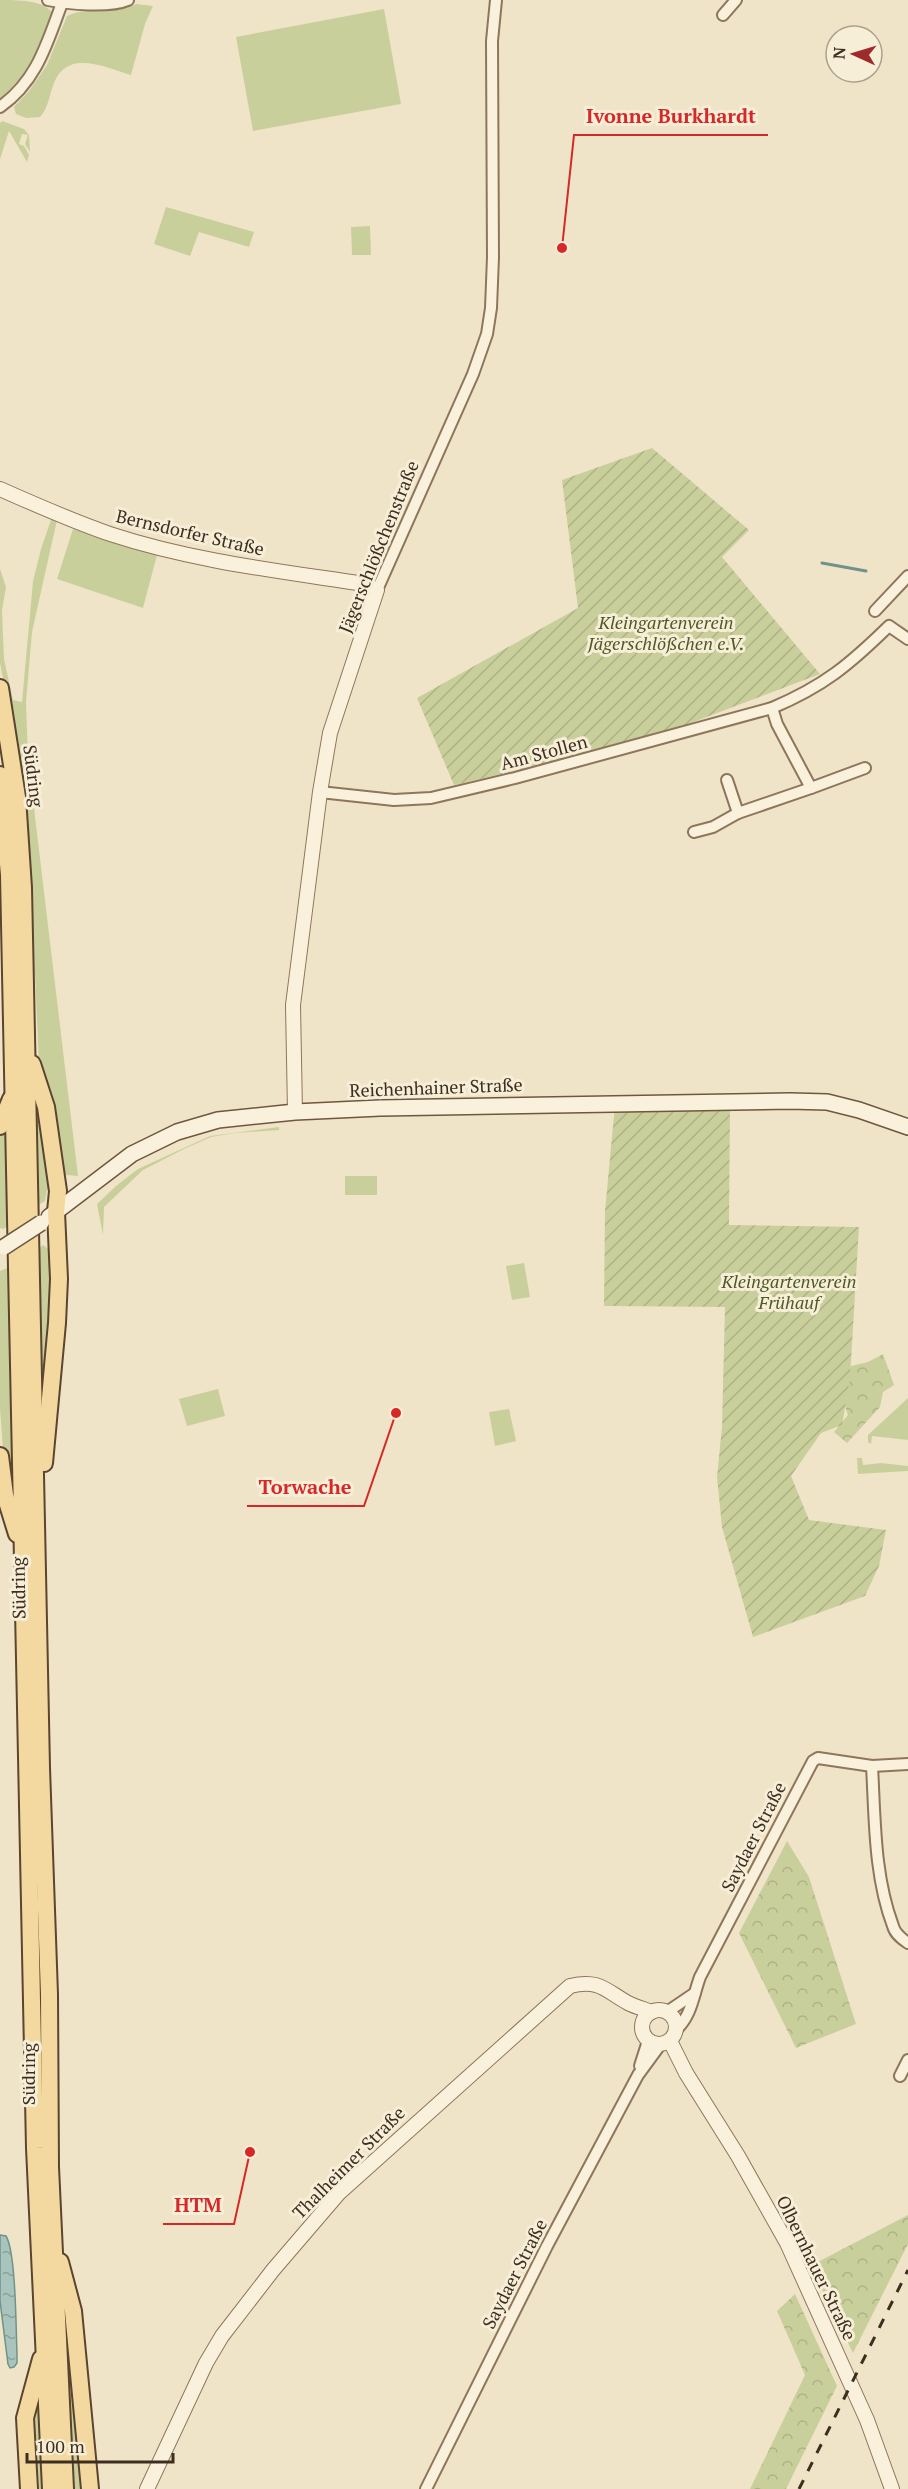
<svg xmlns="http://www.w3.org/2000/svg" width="908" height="2489" viewBox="0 0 908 2489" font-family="'PT Serif',serif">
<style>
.grass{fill:#c9cf9b}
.forest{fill:url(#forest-crowns)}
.garden{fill:url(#garden-furrows)}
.water{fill:url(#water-ripples);stroke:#6f938a;stroke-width:1.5}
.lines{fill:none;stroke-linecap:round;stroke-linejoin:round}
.stream{stroke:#6f938a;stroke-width:3}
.minor-casing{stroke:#8d765c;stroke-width:14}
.tertiary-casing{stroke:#8d765c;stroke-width:16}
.secondary-casing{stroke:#6f573f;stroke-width:18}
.primary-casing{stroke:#5b4430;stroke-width:20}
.minor{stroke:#faf1dc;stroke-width:10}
.tertiary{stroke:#faf1dc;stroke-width:14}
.secondary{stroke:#faf1dc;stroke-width:15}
.primary{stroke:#f3d9a0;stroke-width:16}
.rail{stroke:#3d2e20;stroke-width:3;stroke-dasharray:10 10;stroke-linecap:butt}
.secondary-bridge-casing{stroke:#6f573f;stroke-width:18;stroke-linecap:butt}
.secondary-bridge{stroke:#faf1dc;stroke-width:15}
.labels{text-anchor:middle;stroke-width:6;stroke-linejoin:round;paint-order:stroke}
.street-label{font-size:18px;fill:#3d2e20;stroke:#f7eed8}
.park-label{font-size:18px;font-style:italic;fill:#4d5a26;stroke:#f7eed8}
.leader{fill:none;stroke:#d62828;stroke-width:2}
.callout-dot{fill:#d62828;stroke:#f7eed8;stroke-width:2}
.callout-label{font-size:20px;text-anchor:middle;font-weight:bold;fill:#d62828;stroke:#f7eed8;stroke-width:6;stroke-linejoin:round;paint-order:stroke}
</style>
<defs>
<pattern id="forest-crowns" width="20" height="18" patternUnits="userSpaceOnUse" patternTransform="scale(1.5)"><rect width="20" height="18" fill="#c9cf9b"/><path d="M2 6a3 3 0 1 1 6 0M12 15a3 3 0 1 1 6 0" fill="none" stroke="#aeb285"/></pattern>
<pattern id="garden-furrows" width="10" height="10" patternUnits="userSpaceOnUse" patternTransform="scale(1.5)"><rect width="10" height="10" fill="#c9cf9b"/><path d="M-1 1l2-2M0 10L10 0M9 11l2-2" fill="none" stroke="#aeb285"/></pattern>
<pattern id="water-ripples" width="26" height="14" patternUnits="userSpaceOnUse" patternTransform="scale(1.5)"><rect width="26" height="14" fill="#a9c4bc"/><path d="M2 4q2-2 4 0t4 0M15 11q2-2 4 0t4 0" fill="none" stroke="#8ba098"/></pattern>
</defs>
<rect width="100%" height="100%" fill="#f0e4c8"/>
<g class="grass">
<path d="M0,0c17,0 45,0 52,13 -4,34 -26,68 -52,88z"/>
<path d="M136,4l17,2 -8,18 -14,51c-28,-8 -65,-27 -78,11 -4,11 -5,22 -13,31l-14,1 -10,-4 -2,-7 15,-16 18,-26 20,-49c23,-11 46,0 69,-12z"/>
<path d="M384,9l17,95 -148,27 -17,-94z"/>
<path d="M2,121l22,8 5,6 1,17 -5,-8 3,-9 -6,-1 -3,10 5,2 5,9 -2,7 -18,-31 -9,28v-36z"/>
<path d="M166,207l88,25 -5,15 -50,-15 -9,24 -36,-12z"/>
<path d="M370,226l1,29h-19l-1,-28z"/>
<path d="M52,517l5,3 -25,112 -6,70 2,56 50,418 -12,-1 -5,-7 -8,-73 -14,-31 -4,-89 -4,-15 -22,-252 -9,-45v-94l6,18 -4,23 2,49 9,41 9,2 11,-121 8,-32z"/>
<path d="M73,529l84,26 -14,53 -86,-29z"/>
<path d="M35,1086l16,103 -4,1 -2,11 -10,6z"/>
<path d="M6,1122l6,102 -9,5 -3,-1v-94z"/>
<path d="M279,1127v3l-44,3 -24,4 -27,12 -41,21 -39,37 -1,28 -6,-31 19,-18 22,-17 72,-33z"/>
<rect x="345" y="1176" width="32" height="19"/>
<path d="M43,1245l8,6 4,53 -14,135 -4,-189z"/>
<path d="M524,1263l6,34 -18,3 -6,-34z"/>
<path d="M12,1266l6,247 -13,-35 -5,-70v-137z"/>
<path d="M218,1389l7,27 -38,10 -8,-27z"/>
<path d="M908,1398v42l-36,-4 -1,8 -3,-2v-7z"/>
<path d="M509,1409l7,32 -21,5 -6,-34z"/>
<path d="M857,1458h5l1,7 18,-2 27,3v5l-50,3z"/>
<path d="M64,2284l19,205h-12z"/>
<path d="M39,2374l7,115h-14l-3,-62z"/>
</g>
<g class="forest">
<path d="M883,1354l11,31 -11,7 -3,15 -33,36 -13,-11 14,-17 -3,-9 6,-40 17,-4z"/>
<path d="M787,1841l22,36 47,147 -60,24 -57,-115z"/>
<path d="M908,2215v29l-55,109 -43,-87z"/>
<path d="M795,2294l42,92 -51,103h-36l55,-114 -28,-64z"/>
</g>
<g class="garden">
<path d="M652,448l97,82 -27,27 98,117 -174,66 -192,45 -37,-87 161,-90 -16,-128z"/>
<path d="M730,1102l-1,123 130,2 -9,151 -8,47 -21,8 -30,43 18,44 77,10 -7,36 -14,30 -112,41 -31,-110 -5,-50 5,-50 3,-120 -121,-1 1,-95 10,-106z"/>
</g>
<path class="water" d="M0,2235l6,1c10,16 10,95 11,119v8l-3,4 -4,1 -2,-4 -8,-63z"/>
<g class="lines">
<path class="stream" d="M822,563l44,8"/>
<defs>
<g id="minor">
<path d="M48,0c20,4 61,8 80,0"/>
<path d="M723,15l13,-15"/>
<path d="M0,107c37,-26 47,-64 62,-104"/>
<path d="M377,590l96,-216 14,-40 4,-26 2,-51 -1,-216 4,-41"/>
<path d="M875,611l33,-35"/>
<path d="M727,780l11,33"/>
<path d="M811,788l54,-20"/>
<path d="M320,792l74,8 37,-2 84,-20 257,-70c52,-22 77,-43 117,-82l19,13"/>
<path d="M694,832l19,-5 25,-14 73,-25 -34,-64 -5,-16"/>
<path d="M872,1766c3,53 2,110 21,160 2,8 9,13 15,17"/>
<path d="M667,2012l28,-19"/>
<path d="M677,2029c15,-15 16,-33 23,-52l113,-216 5,-3 54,8 36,-2"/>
<path d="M640,2066l8,-25"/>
<path d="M900,2076l8,-16"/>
<path d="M426,2489l121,-243 91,-171 22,-30"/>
</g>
<g id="tertiary">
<path d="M0,489c36,16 72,32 110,45 82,27 169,37 254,50l13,6 -47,143 -10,59 -27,213 2,107"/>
<circle cx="659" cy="2027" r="17"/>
<path d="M670,2041l16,32 52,83 49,87 80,177 25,69"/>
<path d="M147,2489l59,-126 16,-27 51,-66 66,-77 231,-207c29,-7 35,4 58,17 8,4 16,6 24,9"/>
</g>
<path id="secondary" d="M49,1217l83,-63 45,-22 41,-12 77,-8 85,-4 410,-7 37,1 32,8 49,17"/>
<g id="primary">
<path d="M0,688l17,109 6,91 18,880 8,226 1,173 15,322"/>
<path d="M0,775l9,100 26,1273 16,341"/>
<path d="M32,1064l14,43 12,84 -2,21 3,67 -2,44 -13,140"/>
<path d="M0,1126l11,-27"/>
<path d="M0,1456l5,39 12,39"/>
<path d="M60,2262l13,49 17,178"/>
<path d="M29,2489l-4,-71 16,-59"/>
</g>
</defs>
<use href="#minor" class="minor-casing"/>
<use href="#tertiary" class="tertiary-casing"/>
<use href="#secondary" class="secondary-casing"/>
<use href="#primary" class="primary-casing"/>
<use href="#minor" class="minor"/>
<use href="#tertiary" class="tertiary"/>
<use href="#secondary" class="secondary"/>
<use href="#primary" class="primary"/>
<path class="rail" d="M799,2489l109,-219"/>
<defs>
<path id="secondary-bridge" d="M4,1247l37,-24"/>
</defs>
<use href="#secondary-bridge" class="secondary-bridge-casing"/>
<use href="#secondary-bridge" class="secondary-bridge"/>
</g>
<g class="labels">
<g class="street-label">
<text transform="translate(190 533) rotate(13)" y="6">Bernsdorfer Straße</text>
<text transform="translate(379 547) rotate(-68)" y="6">Jägerschlößchenstraße</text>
<text transform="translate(544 753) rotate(-15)" y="6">Am Stollen</text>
<text transform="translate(33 776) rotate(83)" y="6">Südring</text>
<text transform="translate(436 1088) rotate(-2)" y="6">Reichenhainer Straße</text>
<text transform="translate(19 1588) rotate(-91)" y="6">Südring</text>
<text transform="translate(754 1837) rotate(-63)" y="6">Saydaer Straße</text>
<text transform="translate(29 2074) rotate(-90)" y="6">Südring</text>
<text transform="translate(349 2163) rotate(-45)" y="6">Thalheimer Straße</text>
<text transform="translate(816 2268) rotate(64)" y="6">Olbernhauer Straße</text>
<text transform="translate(515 2274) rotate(-63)" y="6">Saydaer Straße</text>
</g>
<g class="park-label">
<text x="666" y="629">Kleingartenverein<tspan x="666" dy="21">Jägerschlößchen e.V.</tspan></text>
<text x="789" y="1288">Kleingartenverein<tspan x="789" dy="21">Frühauf</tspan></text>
</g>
</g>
<path class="leader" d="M562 248L574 135H768M396 1413L364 1506H247M250 2152L234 2224H163"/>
<g class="callout-dot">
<circle cx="562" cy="248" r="6"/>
<circle cx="396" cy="1413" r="6"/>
<circle cx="250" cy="2152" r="6"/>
</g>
<g class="callout-label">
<text x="671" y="123">Ivonne Burkhardt</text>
<text x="305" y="1494">Torwache</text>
<text x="198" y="2212">HTM</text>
</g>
<g transform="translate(854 54) rotate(274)"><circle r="28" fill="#f7eed8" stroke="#ada18e" stroke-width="1.5"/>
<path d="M0-4.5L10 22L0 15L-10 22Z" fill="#9e2a2b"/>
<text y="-9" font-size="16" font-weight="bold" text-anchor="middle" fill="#3d2e20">N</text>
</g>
<path d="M27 2453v9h146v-9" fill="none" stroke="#3d2e20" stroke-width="3"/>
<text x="36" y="2453" font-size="18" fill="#3d2e20" stroke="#f7eed8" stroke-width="4.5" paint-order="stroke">100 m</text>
</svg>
